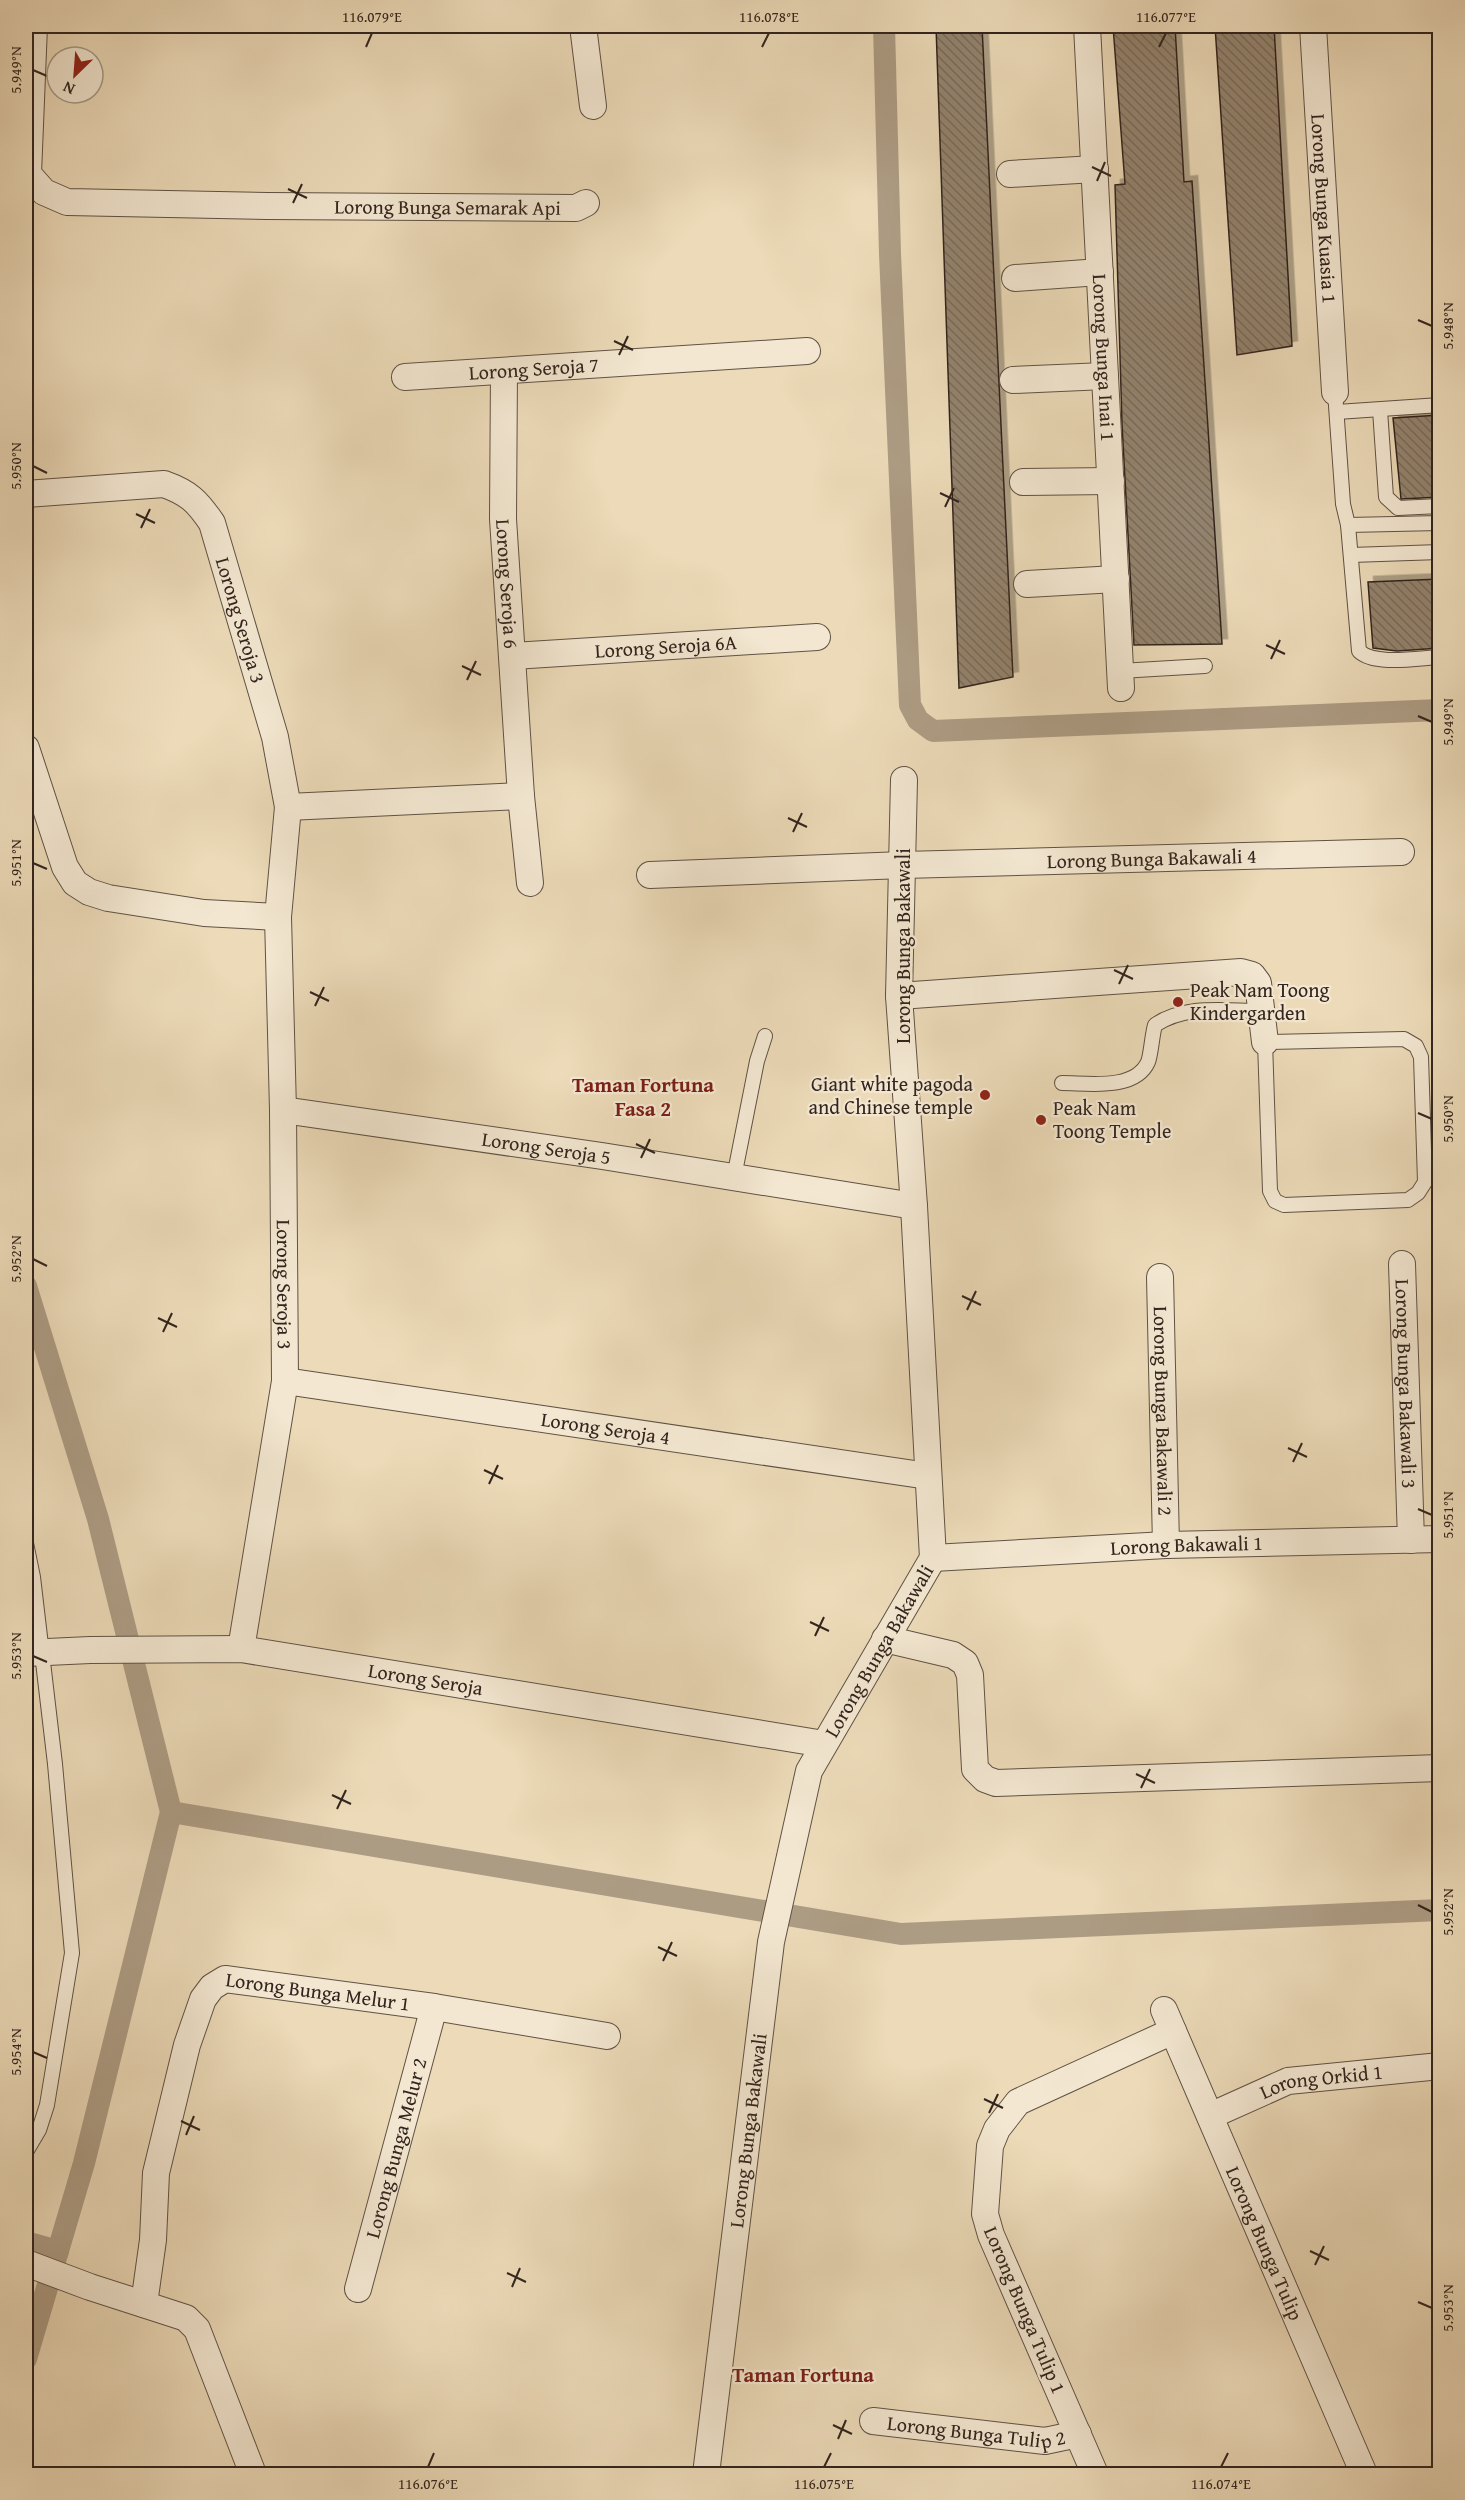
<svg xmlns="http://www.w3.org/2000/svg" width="1465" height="2500" viewBox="0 0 1465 2500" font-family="'Gentium Book Plus',serif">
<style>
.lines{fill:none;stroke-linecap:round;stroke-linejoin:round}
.canal{stroke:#ad9c84;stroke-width:22}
.building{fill:url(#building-back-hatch);stroke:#32241e;stroke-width:1.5;filter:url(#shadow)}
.service-casing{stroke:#605244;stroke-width:16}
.minor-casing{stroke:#605244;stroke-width:28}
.service{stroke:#f3e7d1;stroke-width:14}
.minor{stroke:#f3e7d1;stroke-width:26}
.ticks{fill:none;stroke:#32241e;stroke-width:2}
.poi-dot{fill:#8f2418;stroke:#f3e7d1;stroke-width:2}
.labels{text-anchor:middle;stroke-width:4.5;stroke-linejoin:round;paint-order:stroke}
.street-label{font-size:20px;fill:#32241e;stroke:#f3e7d1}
.poi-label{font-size:20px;fill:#32241e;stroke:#f3e7d1;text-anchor:start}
.neighbourhood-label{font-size:21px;font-weight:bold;fill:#7a1f14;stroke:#f3e7d1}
.neatline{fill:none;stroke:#32241e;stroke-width:2}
.ticks-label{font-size:15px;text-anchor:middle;fill:#32241e}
</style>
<defs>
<pattern id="building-back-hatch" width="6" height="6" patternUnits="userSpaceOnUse" patternTransform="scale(1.5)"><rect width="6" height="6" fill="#93836e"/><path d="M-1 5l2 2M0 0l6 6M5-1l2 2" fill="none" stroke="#796b5a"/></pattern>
<filter id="shadow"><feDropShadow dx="5.5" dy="-5.5" stdDeviation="0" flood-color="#0004"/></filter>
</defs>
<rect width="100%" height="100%" fill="#ecdab8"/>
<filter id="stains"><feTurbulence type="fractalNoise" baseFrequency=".00333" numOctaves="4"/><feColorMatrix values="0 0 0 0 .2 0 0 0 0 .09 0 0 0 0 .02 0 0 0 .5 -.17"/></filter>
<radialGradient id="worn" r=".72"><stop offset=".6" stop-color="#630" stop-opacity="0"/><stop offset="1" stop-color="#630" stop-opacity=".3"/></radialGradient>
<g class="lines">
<g class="canal">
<path d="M884,26l6,228 20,451 8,15 15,11 507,-21"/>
<path d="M26,1286l72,233 73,293 -87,351 -58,196"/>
<path d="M171,1812l730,122 539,-24"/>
<path d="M26,2242l32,9"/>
</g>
</g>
<g class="building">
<path d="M936,26h46l31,651 -54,11z"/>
<path d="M1113,26h62l9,156 8,-1 30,463 -88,1 -12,-221 -7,-239 10,-1z"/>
<path d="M1215,26h59l18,320 -55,9z"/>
<path d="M1440,415v82l-39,2 -8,-81z"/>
<path d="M1440,579v69l-43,3 -24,-3 -5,-66z"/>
</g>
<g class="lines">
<defs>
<g id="service">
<path d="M1335,392l8,112 5,21 11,126c15,15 59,7 81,6"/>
<path d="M1380,410l6,87 12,11 42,-2"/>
<path d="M1337,412l103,-7"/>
<path d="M1348,525l92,-2"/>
<path d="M1351,555l89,-3"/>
<path d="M1120,671l85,-5"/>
<path d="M1404,1039l12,7 5,11 4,125 -7,11 -10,7 -124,5 -9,-4 -5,-10 -5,-149z"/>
<path d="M1062,1083c26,0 73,8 86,-21 3,-7 4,-27 7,-37 31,-21 70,-14 106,-14"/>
<path d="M734,1177l23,-116 8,-25"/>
<path d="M26,1543l7,34 22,187 17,189 -25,152 -8,25 -13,22"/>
</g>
<g id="minor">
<path id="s1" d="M34,26l-6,148 16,18 23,10 200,4 309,2 10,-5"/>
<path d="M583,26l10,80"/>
<path id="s2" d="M1087,26l34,662"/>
<path id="s3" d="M1313,26l22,366"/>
<path d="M1010,174l85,-5"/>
<path d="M1015,278l85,-6"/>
<path id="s4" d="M504,371l-1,148 18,277 9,87"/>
<path id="s5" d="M405,377l402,-26"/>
<path d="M1013,380l92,-4"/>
<path d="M1023,482l88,-1"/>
<path id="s6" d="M26,494l138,-10c25,9 33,17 48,39l63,214 13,70 -10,110 5,193 2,271 -44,268"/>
<path d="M1027,584l89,-5"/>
<path id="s7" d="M513,656l304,-19"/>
<path d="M26,748l39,119 10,16 14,9 19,6 96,15 74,4"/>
<path d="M288,807l233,-11"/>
<path id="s8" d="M650,875l253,-10 498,-13"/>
<path d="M899,996l342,-24 11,3 6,8 7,59"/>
<path id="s9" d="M283,1110l319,46 312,50"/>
<path id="s10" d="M1402,1264l9,276"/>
<path id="s11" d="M1160,1277l6,268"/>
<path id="s12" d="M285,1381l643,95"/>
<path id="s13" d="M933,1558l233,-13 274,-6"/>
<path d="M885,1639l68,16 12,8 5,12 5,94 10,10 11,4 444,-15"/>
<path id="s14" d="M26,1653l64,-3 151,-1 583,95"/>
<path id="s15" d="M1164,2010l200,464"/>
<path id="s16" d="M1210,2116l78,-35 152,-15"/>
<path d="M26,2263l64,24 96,31 11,11 56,145"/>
<path id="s17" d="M358,2289l76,-282"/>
<path id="s18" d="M144,2304l9,-64 3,-67 31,-128 16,-46 9,-12 13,-8 209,28 173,29"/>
<path id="s19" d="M873,2421l172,20 33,-7"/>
<path id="s20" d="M706,2474l65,-532 38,-171 124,-213 -19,-352 -15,-210 5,-216"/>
<path d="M1095,2474l-104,-239 -6,-21 5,-68 7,-17 21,-27 155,-71"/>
</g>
</defs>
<use href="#service" class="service-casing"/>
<use href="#minor" class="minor-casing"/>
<use href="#service" class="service"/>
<use href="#minor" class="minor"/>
</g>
<path class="ticks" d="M366,47l6,-14M762,47l7,-14M1159,47l7,-14M33,70l14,6M1092,167l19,9M1097,181l8,-19M288,189l19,9M293,203l9,-19M1418,320l14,6M614,341l19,9M619,355l9,-19M33,466l14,7M940,493l19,9M945,507l9,-19M136,514l19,9M141,528l9,-19M1266,645l19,9M1271,659l9,-19M462,666l19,9M467,680l9,-19M1418,716l14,6M788,818l19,9M793,832l9,-19M33,863l14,6M1114,970l19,9M1119,984l9,-19M310,992l19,9M315,1006l9,-19M1418,1113l14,6M636,1144l19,9M641,1158l9,-19M33,1259l14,7M962,1296l19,9M967,1310l9,-19M158,1318l19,9M163,1332l9,-19M1288,1448l19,9M1293,1462l9,-19M484,1470l19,9M489,1484l9,-19M1418,1509l14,6M810,1622l19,9M815,1636l9,-19M33,1656l14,6M1136,1774l19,9M1141,1788l9,-19M332,1795l19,9M337,1809l9,-19M1418,1905l14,7M658,1947l19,9M663,1961l9,-19M33,2052l14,6M984,2099l19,9M989,2113l9,-19M181,2121l19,9M186,2135l8,-19M1310,2251l19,9M1315,2265l9,-19M507,2273l19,9M512,2287l8,-19M1418,2302l14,6M833,2425l19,9M838,2439l8,-19M428,2467l6,-14M824,2467l7,-14M1221,2467l7,-14"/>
<g class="poi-dot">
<circle cx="1178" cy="1002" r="6"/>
<circle cx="985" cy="1095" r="6"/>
<circle cx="1041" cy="1120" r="6"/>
</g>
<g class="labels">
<g class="street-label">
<text dy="7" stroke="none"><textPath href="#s1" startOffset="578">Lorong Bunga Semarak Api</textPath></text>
<text dy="7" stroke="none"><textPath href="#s3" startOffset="183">Lorong Bunga Kuasia 1</textPath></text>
<text dy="7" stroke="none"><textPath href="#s2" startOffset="332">Lorong Bunga Inai 1</textPath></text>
<text dy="7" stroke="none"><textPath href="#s5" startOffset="129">Lorong Seroja 7</textPath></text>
<text dy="7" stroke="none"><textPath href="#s4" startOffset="213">Lorong Seroja 6</textPath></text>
<text dy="7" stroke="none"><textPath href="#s6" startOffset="303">Lorong Seroja 3</textPath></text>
<text dy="7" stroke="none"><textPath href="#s7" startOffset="153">Lorong Seroja 6A</textPath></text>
<text dy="7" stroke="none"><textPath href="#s8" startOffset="502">Lorong Bunga Bakawali 4</textPath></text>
<text transform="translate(903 946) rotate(-90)" y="7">Lorong Bunga Bakawali</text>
<text dy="7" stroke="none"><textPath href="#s9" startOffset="266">Lorong Seroja 5</textPath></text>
<text dy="7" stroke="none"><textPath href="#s6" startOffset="974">Lorong Seroja 3</textPath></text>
<text dy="7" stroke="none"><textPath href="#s10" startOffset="120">Lorong Bunga Bakawali 3</textPath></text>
<text dy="7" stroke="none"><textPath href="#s11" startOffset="134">Lorong Bunga Bakawali 2</textPath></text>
<text dy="7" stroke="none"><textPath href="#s12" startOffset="324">Lorong Seroja 4</textPath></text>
<text dy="7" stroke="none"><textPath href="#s13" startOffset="254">Lorong Bakawali 1</textPath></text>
<text dy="7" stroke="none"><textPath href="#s20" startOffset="850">Lorong Bunga Bakawali</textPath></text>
<text dy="7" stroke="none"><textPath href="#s14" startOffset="402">Lorong Seroja</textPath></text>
<text dy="7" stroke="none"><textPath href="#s18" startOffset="436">Lorong Bunga Melur 1</textPath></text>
<text dy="7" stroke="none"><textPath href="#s16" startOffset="118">Lorong Orkid 1</textPath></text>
<text dy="7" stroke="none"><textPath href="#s20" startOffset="346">Lorong Bunga Bakawali</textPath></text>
<text dy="7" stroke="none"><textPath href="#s17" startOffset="146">Lorong Bunga Melur 2</textPath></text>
<text dy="7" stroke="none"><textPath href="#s15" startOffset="254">Lorong Bunga Tulip</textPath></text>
<text transform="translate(1025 2310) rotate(67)" y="7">Lorong Bunga Tulip 1</text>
<text dy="7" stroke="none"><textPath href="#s19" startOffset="104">Lorong Bunga Tulip 2</textPath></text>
</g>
<g class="poi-label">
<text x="1190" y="997">Peak Nam Toong<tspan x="1190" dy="23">Kindergarden</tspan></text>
<text x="973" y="1091" text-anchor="end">Giant white pagoda<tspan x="973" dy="23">and Chinese temple</tspan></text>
<text x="1053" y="1115">Peak Nam<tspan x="1053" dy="23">Toong Temple</tspan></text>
</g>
<g class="neighbourhood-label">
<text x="643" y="1092">Taman Fortuna<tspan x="643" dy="24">Fasa 2</tspan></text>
<text x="803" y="2382">Taman Fortuna</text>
</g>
</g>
<rect width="1465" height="2500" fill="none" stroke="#ecdab8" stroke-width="66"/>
<g transform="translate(75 75) rotate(205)"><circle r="28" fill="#f3e7d1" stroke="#a69989" stroke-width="1.5"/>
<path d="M0-4.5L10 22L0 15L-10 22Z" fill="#8f2418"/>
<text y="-9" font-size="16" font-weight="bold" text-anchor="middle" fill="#32241e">N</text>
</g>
<rect x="33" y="33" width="1399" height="2434" class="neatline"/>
<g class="ticks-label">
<text x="372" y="22">116.079°E</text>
<text x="769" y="22">116.078°E</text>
<text x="1166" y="22">116.077°E</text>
<text transform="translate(16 70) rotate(-90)" y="5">5.949°N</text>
<text transform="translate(1448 326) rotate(-90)" y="5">5.948°N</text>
<text transform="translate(16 466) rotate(-90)" y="5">5.950°N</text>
<text transform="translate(1448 722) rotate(-90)" y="5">5.949°N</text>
<text transform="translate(16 863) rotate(-90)" y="5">5.951°N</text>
<text transform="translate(1448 1119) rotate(-90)" y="5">5.950°N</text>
<text transform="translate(16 1259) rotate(-90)" y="5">5.952°N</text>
<text transform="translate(1448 1515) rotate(-90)" y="5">5.951°N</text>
<text transform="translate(16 1656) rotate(-90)" y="5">5.953°N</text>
<text transform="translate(1448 1912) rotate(-90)" y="5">5.952°N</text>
<text transform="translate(16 2052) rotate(-90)" y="5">5.954°N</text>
<text transform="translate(1448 2308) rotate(-90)" y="5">5.953°N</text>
<text x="428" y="2489">116.076°E</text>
<text x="824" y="2489">116.075°E</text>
<text x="1221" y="2489">116.074°E</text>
</g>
<rect width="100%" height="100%" filter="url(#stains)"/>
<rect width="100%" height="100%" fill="url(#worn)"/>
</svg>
